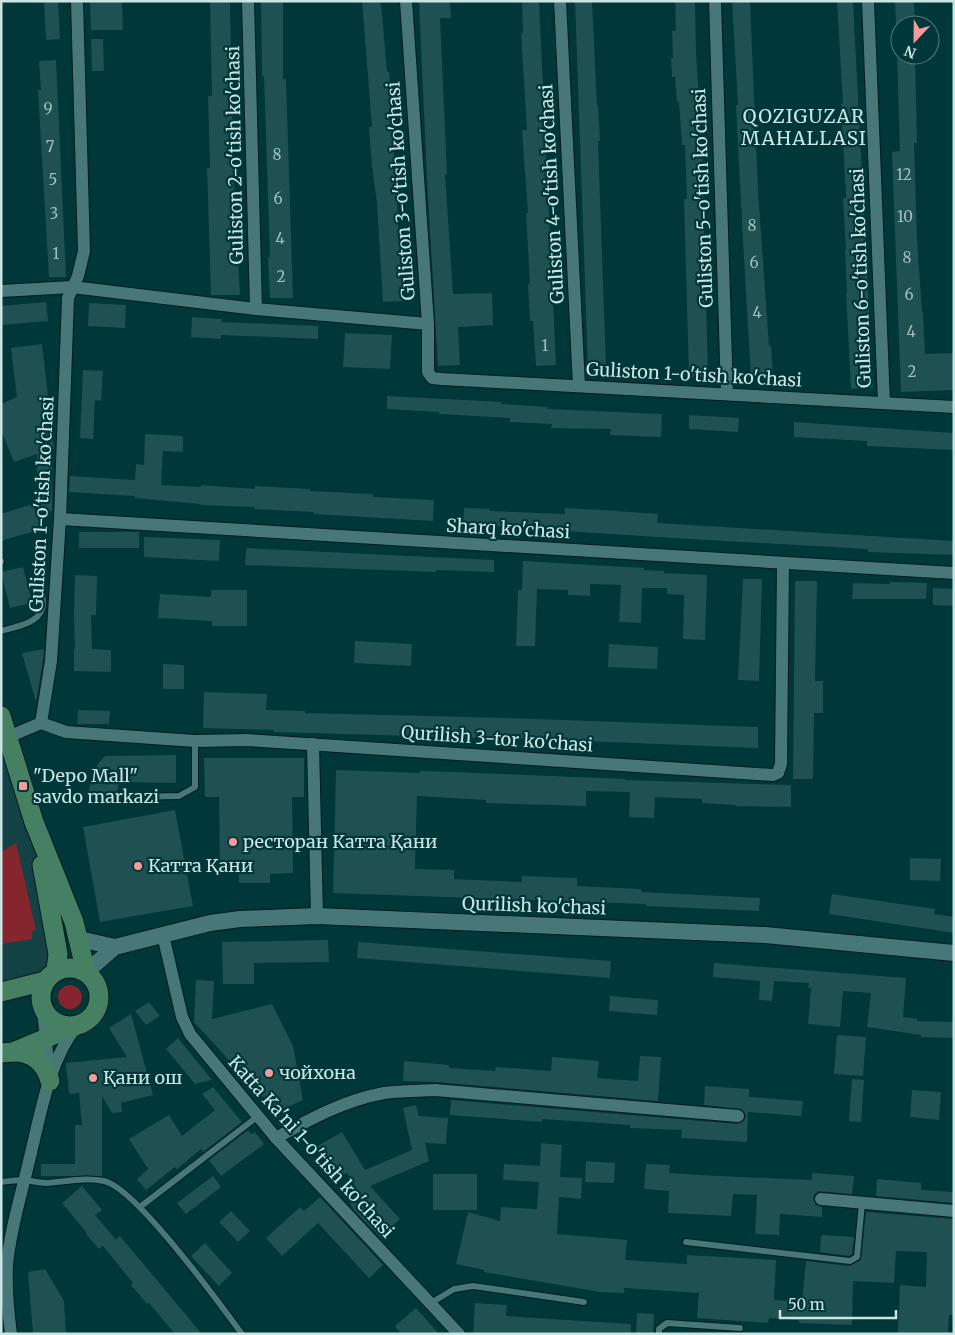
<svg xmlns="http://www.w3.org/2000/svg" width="955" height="1335" viewBox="0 0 955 1335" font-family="Merriweather,serif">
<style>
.built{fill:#134245}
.green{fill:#85252d}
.building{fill:#1f5052}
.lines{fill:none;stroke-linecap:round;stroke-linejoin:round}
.service-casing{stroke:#031b1d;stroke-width:8}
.minor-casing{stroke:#031b1d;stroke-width:14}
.tertiary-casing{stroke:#031b1d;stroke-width:18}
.secondary-casing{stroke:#031b1d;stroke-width:21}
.service{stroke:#477779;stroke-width:6}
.minor{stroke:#477779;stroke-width:12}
.tertiary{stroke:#477779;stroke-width:16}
.secondary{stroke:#468063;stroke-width:19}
.poi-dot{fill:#f59b9a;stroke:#003739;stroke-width:2}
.labels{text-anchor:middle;stroke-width:4.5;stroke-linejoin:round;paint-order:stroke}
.number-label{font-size:15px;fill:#a0bfc0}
.street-label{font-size:18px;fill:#cbe4e5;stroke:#003739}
.poi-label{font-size:18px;fill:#cbe4e5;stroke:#003739;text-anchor:start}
.neighbourhood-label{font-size:19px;letter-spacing:1px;fill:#cbe4e5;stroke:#003739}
</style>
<rect width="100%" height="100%" fill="#003739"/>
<path class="built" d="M1,716l33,106 22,148 -55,22z"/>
<g class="green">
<path d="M16,843l20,87 -4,1v8l-31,5v-92z"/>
<circle cx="70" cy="997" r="12"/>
</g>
<g class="building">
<path d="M44,1h14l2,38 -14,1z"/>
<path d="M90,1h32l1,29h-32z"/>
<path d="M210,1h20l3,166 7,128h-29l-4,-127h3l-2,-72h4z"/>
<path d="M261,1h22v78h3l7,219h-23l-2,-41h2l-6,-181h-2z"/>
<path d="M362,1h18l2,12 5,59 2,-1 14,230 -20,1 -6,-99 -5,-37 -3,-39h3z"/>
<path d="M419,1h31l1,17h-11l7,156h-2l8,120 39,-1 1,32 -35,2 2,38 -22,1 -11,-187z"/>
<path d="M522,1h17l17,364 -20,1 -3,-45h-3l-2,-37h2l-4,-71h2l-6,-83h5l-6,-97h2z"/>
<path d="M575,1h17l5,105h1l2,35h-2l8,226 -18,1z"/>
<path d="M675,1h20l1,52 6,91 6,233h-19l-5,-178h3l-2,-54h-3l-3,-43h-2l-2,-25h-3l-1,-19h2l-1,-27h4z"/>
<path d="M732,1h18l8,190 11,155h2l2,31 -22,1 -8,-137 -7,-136h2z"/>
<path d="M837,1h16l20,387 -22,1 -5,-96h1l-2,-42 1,-1 -3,-52h3l-5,-94h2z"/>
<path d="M895,1h19l1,24h-19z"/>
<path d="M91,39h12l1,32h-12z"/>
<path d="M897,55h18l2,88h-3l3,97 5,72h1l2,42 29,-1v37l-53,2 -9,-240 8,-1z"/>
<path d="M56,60l10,217h-17l-11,-187h3l-2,-29z"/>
<path d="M46,302l2,19 -47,4v-19z"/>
<path d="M89,303l37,2 -1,23 -37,-2z"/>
<path d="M192,317l30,2 -1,3 97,4v13l-97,-4v4l-30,-2z"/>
<path d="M345,333l47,2 -2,34 -47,-2z"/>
<path d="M42,344l12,105h-2v62h-15v-57l-23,8 -13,-32v-26l16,-7 -6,-49z"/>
<path d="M83,370l20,1 -2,30 -6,-1 -2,39 -13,-1z"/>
<path d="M387,396l115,6 -1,2 47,3 -1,2 115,5 -1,23 -51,-2 1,-6 -60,-1 1,-4 -42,-2v-4l-71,-4v-2l-52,-3z"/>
<path d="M689,415l50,3 -1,14 -49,-3z"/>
<path d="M794,422l160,11v17l-87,-4v-5l-73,-4z"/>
<path d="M145,434l38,2v16l-20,-1 -2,34 40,2v-2l54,4v-3l55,3v2l63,3v3l61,3 -1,21 -119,-7v-2l-60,-3v-2l-54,-2 1,-1 -67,-6 1,-2 -66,-4 1,-16 65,4 1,-16 8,1z"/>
<path d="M33,504l8,25 -40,12v-27z"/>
<path d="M464,508l26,1v2l75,3v-6l37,2 56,4 -1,9 297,18v14l-86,-3v-3l-195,-11 -109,-7v-2l-101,-4z"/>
<rect x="79" y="532" width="60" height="16"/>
<path d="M144,537l76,3 -1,21 -75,-4z"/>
<path d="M246,548l248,12v12l-58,-2v2l-191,-7z"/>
<path d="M523,561l121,7v2l20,1v2l43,2 -2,65 -22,-1 1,-44 -17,-1v-6h-25l-1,35 -22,-1 2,-37 -31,-1v12l-22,-1v-5l-31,-1 -2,57h-19l2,-56h4z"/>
<path d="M23,567l9,36 -22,5 -9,-36z"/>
<path d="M75,575l22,1 -1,39h-5l1,34 19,1v22l-37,-1v-22h1l-1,-34z"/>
<path d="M743,579h19l-3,102 -21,-1z"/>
<path d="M795,581h22l-2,100h8v32h-9l-1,66h-20z"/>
<path d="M890,582l37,1 -1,16h-74l1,-16 37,1z"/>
<path d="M933,588l21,1v17l-21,-1z"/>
<path d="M211,590h36v36h-35v-5l-54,-3 2,-24 51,3z"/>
<path d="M355,641l57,3 -1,22 -57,-3z"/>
<path d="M609,644l49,3 -1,22 -49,-2z"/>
<path d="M44,649l-1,11 -7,42 -14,-49z"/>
<path d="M163,664l21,1v24h-21z"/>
<path d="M204,692l63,2 -1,16 39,1v2l203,5 250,9v21l-200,-8 -284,-8v-2l-71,-2z"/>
<path d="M78,710l32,1 -1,13h-32z"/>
<path d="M176,755v28l-57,-1 -3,15h-27v-9l8,-23 8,-9z"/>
<path d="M204,758h100v39h-12l1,76 -23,1v9h-31v-10h-19l-1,-76h-14z"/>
<path d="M336,770l84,3v-2l34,1 171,7v1l166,5v22l-55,-1v-1l-34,-2v-4l-47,-2 -1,21 -25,-1 1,-25 -44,-1v15l-100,-3v-3l-69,-4 -2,73 39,1v9l68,3v-6l55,2v8l64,3v3l119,6 -1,13 -113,-5v-2l-313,-11z"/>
<path d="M175,810l18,96 -93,16 -17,-95z"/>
<path d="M910,858l31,1 -1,22 -30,-1z"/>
<path d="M832,894l103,15 -1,5 20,3v16l-125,-19z"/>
<path d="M328,940l1,22 -75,1v21h-31l-1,-42z"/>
<path d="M358,942l253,19 -1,17 -253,-20z"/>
<path d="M714,963l192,15 -3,39 14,2v2l37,1v16l-33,-1v-2l-54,-8 4,-34 -28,-2 -3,36 -32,-3 3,-36h-3l1,-5 -35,-2 -2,20 -13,-1 1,-19 -47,-4z"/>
<path d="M196,980l18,1 -2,38 60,-15 21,42 10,54 -26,12 -83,-90z"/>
<path d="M610,996l48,4 -1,15 -48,-4z"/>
<path d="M149,1002l11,14 -14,9 -11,-14z"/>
<path d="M131,1014l22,81 -32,8 1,9 -10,1 -10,-17v80h-61v-12h34v-39h7l-3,-32 -10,1 -3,-31 61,-6 -18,-29z"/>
<path d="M837,1035l29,2 -3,39 -29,-2z"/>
<path d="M178,1038l34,42 -17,4 -29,-35z"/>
<path d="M640,1056l21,1 -3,44 -222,-19 -33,-1 1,-20 45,4v3l46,3 1,-4 55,4 1,-14 47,4 -2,17 41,3z"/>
<path d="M852,1079l12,1 -3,42 -12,-1z"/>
<path d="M705,1086l44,3v8l54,4 -2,15 -53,-4 -1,30 -66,-4 1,-8 -52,-2v-3l-88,-6v3l-92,-7 1,-15 286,24 7,-3 2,-5 -4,-7 -38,-4z"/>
<path d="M213,1087l29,35 -39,30 -2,-3 -24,20 -2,-2 -29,23 -9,-11 11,-10 -19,-30 40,-24 13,21 33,-26 -13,-16z"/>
<path d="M912,1090l29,2 -2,28 -29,-3z"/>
<path d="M416,1105l3,11 29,2 -2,26 -21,-1 4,18 -59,25 30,33 -20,18 -26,-27 -4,-7 10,-9 -13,-21 -11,7 -20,-33 26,-15 23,38 47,-20 -9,-42z"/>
<path d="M248,1130l3,4 4,-2 9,12 -43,32 -12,-16z"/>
<path d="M541,1143l21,2 -2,32 22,1 -1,21 -22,-2 -2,37 70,6 -2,20 62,4v-9l89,5 -2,40 28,2 4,-41 43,5 12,-6 5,-48 88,7v96h-5l-1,19h-50l2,-49 26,2 1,-35 -31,-1 -2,32 -41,-2 -1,44 -53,-2v-3l-30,-2 -1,5 -71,-5 2,-25 -75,-5v5l-24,-1 -116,-20v-2l-28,-6 12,-52 32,9 1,-14 36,2 2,-27 -36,-2 1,-16 36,2z"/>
<path d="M586,1161l29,2 -1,20 -29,-1z"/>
<path d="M646,1164l24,1 -1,8 30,2 113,5v-7l42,3 -2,18 -34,-3 -4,4 -1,4 3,6 6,2v10l-42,-3 -1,21 -24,-1 2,-39 -24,-1 -2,22 -63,-3 1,-22 -25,-2z"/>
<rect x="433" y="1174" width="44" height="36"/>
<path d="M213,1176l8,11 -35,27 -9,-11z"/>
<path d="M877,1179l44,4v7l33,2v11l-78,-7z"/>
<path d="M82,1186l20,24 -7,5 21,25 4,-4 82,98h-27l-26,-31 -2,1 -16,-19 2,-2 -30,-37 -4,3 -13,-15 1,-1 -25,-30z"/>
<path d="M320,1197l63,68 -14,13 -51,-55 -36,33 -16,-18 34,-31 4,4z"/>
<path d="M231,1211l19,20 -12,11 -19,-20z"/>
<path d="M821,1235l33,2 -2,17 -3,2 -29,-4z"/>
<path d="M205,1243l27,30 -13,13 -28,-30z"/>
<path d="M45,1269l19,32 2,33h-33l-5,-62z"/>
<path d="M475,1303l32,2 -1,11 125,8v10h-158z"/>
<path d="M416,1308l23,26h-38l-6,-8z"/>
<path d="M637,1313l17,1 -1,20h-17z"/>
</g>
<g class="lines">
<defs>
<g id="service">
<path d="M1,561v1"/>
<path d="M1,631c14,-4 36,-7 41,-22 3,-7 -1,-20 -2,-27"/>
<path d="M132,797l47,-1 16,-9v-46"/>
<path d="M1,1182c8,-1 16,-2 23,-2 8,1 15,3 23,3 19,-1 38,-6 57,-2 32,7 116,123 138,153"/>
<path d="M140,1207l117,-90"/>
<path d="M686,1242l164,19 7,-4 5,-54"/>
<path d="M431,1303l23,-14 19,-3 111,16"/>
<path d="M659,1334v-5l8,-6 73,5"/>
</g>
<g id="minor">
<path d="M248,1l8,308"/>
<path d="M406,1l22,323v48l4,6 10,1 512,28"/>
<path d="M560,1l19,385"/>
<path d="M715,1l12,393"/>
<path d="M868,1l16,402"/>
<path d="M1,291l71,-4 184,22 172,15"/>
<path d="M60,519l894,54"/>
<path d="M41,723l10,-62 9,-142 8,-221 10,-22 6,-25 -7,-250"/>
<path d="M8,737l33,-14 25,9 129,9 52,-1 526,35 5,-2 3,-9 2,-201"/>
<path d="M313,744l4,172"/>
<path d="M163,935l19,82 8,17 86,104 183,196"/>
<path d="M43,1010l6,63"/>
<path d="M276,1138c34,-19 69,-38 108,-45 16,-2 34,-2 51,-3l303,26"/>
<path d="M821,1199l133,12"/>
<path d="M11,1334c-3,-23 -5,-46 -4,-69 3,-35 14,-69 22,-104 11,-43 19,-100 48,-135"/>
</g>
<g id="tertiary">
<path d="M79,939l36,8"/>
<path d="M86,972l29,-25 95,-24 30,-4 77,-3 448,19 189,18"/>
</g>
<g id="secondary">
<path d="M1,716l33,106 40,100 12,50"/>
<path d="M42,865l16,89 -2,16"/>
<circle cx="70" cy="997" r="29"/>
<path d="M1,992l44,-11"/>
<path d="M13,1052c19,0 32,10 37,29"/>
<path d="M1,1053l12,-1 62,-26"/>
</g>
</defs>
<use href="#service" class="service-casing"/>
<use href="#minor" class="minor-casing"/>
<use href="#tertiary" class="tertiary-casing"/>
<use href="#secondary" class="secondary-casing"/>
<use href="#service" class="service"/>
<use href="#minor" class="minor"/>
<use href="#tertiary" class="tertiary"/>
<use href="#secondary" class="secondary"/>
</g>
<g class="poi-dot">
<rect x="18" y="781" width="10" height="10" rx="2.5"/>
<circle cx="233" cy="842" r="5"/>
<circle cx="138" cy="866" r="5"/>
<circle cx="269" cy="1073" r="5"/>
<circle cx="93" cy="1078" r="5"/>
</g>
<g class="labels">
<g class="number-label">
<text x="48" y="114">9</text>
<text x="50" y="152">7</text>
<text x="277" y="160">8</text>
<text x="904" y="180">12</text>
<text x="53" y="185">5</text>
<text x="278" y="204">6</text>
<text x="54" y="219">3</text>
<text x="905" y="222">10</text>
<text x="752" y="231">8</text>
<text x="280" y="244">4</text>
<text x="56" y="259">1</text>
<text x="907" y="263">8</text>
<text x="754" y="268">6</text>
<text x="281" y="282">2</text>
<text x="909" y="300">6</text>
<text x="757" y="318">4</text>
<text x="911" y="337">4</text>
<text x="545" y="351">1</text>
<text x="912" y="377">2</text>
</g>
<g class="street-label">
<text transform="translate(235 155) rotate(-91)" y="6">Guliston 2-o'tish ko'chasi</text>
<text transform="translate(401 191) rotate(-94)" y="6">Guliston 3-o'tish ko'chasi</text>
<text transform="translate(552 194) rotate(-93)" y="6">Guliston 4-o'tish ko'chasi</text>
<text transform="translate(703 198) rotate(-92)" y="6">Guliston 5-o'tish ko'chasi</text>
<text transform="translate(861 278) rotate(-92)" y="6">Guliston 6-o'tish ko'chasi</text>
<text transform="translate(694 375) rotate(3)" y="6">Guliston 1-o'tish ko'chasi</text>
<text transform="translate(42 504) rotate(-87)" y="6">Guliston 1-o'tish ko'chasi</text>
<text transform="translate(508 529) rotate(3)" y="6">Sharq ko'chasi</text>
<text transform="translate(497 739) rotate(4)" y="6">Qurilish 3-tor ko'chasi</text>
<text transform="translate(534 906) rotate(2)" y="6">Qurilish ko'chasi</text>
<text transform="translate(311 1147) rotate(48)" y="6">Katta Ka'ni 1-o'tish ko'chasi</text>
</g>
<g class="poi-label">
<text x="33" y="782">"Depo Mall"<tspan x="33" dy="21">savdo markazi</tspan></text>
<text x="243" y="848">ресторан Катта Қани</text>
<text x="148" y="872">Катта Қани</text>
<text x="279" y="1079">чойхона</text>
<text x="103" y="1084">Қани ош</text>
</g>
<g class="neighbourhood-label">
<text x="804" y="123">QOZIGUZAR<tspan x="804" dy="22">MAHALLASI</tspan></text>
</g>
</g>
<rect width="955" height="1335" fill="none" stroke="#cbe4e5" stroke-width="5"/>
<g transform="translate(915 40) rotate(202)"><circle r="24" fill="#003739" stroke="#517c7e"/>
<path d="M0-4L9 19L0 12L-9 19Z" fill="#f59b9a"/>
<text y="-8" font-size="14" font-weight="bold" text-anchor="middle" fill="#cbe4e5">N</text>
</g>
<path d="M780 1310v8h116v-8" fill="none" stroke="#cbe4e5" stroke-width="2.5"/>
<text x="788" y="1310" font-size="15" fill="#cbe4e5" stroke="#003739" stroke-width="4" paint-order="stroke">50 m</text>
</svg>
